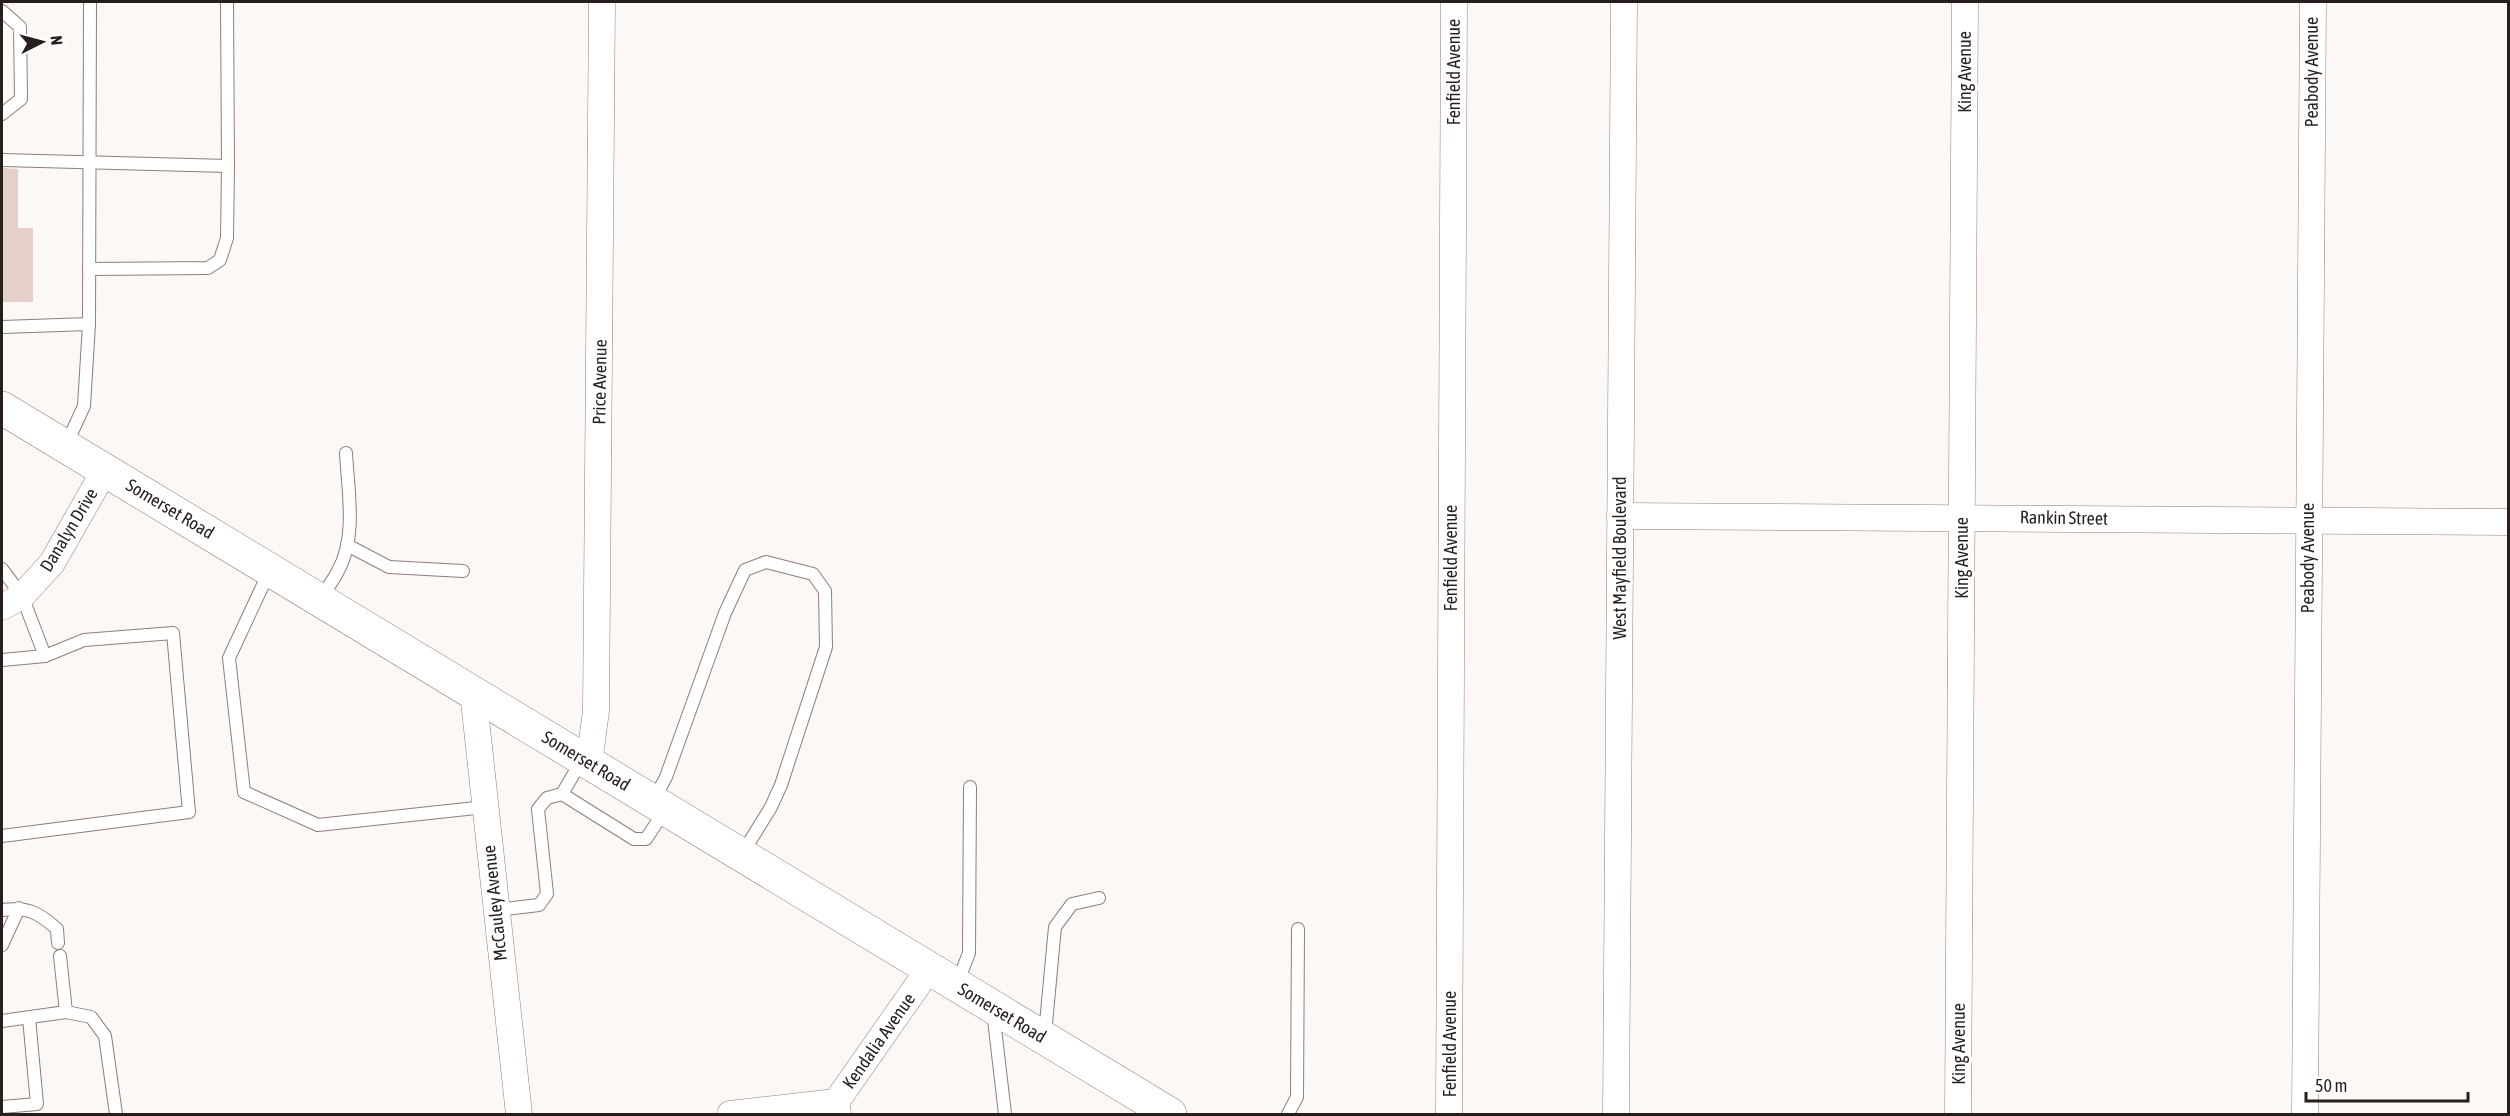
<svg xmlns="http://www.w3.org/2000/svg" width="2510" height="1116" viewBox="0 0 2510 1116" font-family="'Asap Condensed',sans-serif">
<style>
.building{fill:#e4d0c8}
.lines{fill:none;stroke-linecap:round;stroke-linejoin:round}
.service-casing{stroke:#907e76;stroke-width:14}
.minor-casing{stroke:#907e76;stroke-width:27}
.secondary-casing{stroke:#907e76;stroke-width:34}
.service{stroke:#fff;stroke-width:12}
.minor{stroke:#fff;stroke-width:26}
.secondary{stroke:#fff;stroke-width:33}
.labels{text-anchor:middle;stroke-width:6;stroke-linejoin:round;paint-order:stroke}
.street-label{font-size:18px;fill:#271f1c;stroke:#fff}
</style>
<rect width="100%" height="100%" fill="#fcf8f6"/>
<path class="building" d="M2,168l16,1v59h15v74h-31z"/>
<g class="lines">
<defs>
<g id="service">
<path d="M2,11l18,16 1,72 -19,15"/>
<path d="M2,160l226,6 -1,-164"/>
<path d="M89,269l119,-1 12,-8 7,-22 1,-72"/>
<path d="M2,327l87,-3 1,-322"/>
<path d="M66,445l18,-39 5,-82"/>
<path d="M347,545l42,22 74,4"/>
<path d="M2,569l20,27 23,60 -43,4"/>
<path d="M269,572l-40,86 15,134 74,33 167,-18"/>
<path d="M320,599c6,-9 13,-18 18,-28 19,-34 10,-80 8,-118"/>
<path d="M562,794l72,45h12l19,-29"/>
<path d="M653,801l13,-24 59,-164 20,-43 21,-8 47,12 12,17 1,56 -45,138 -10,22 -29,47"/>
<path d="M2,836l187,-24 -16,-179 -89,7 -39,16"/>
<path d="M2,910c26,-3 36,2 55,19l1,14"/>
<path d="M496,910l43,-5 8,-11 -9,-85 9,-11 15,-4 20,-34"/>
<path d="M2,945l17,-37"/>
<path d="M60,956l6,56"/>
<path d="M957,984l12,-31 1,-166"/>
<path d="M993,1011l12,103"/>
<path d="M2,1021l64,-9 25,5 14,19 11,78"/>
<path d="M1045,1034l10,-107 17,-23 27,-6"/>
<path d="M2,1107l35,-3 -8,-86"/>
<path d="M1288,1114l9,-17 1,-168"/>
</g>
<g id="minor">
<path d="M1620,516l888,6"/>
<path d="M2,607l20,-11 30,-33 53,-93"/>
<path d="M473,692l46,422"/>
<path d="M589,763l7,-52 6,-709"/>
<path d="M730,1114l106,-12"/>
<path d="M838,1114l-2,-12 93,-133"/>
<path d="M1449,1114l5,-1112"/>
<path d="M1616,1114l8,-1112"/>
<path d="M1958,1114l7,-1112"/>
<path d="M2305,1114l8,-1112"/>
</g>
<path id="secondary" d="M2,408l1168,706"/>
</defs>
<use href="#service" class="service-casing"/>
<use href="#minor" class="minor-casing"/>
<use href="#secondary" class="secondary-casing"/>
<use href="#service" class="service"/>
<use href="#minor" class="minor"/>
<use href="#secondary" class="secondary"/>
</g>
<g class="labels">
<g class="street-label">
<text transform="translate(1454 72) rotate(-90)" y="6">Fenfield Avenue</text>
<text transform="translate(1965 72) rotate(-90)" y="6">King Avenue</text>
<text transform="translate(2312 72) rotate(-90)" y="6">Peabody Avenue</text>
<text transform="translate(600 382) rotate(-89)" y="6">Price Avenue</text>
<text transform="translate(170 509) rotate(31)" y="6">Somerset Road</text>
<text transform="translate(2064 518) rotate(1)" y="6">Rankin Street</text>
<text transform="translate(69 530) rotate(-59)" y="6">Danalyn Drive</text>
<text transform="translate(1451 558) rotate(-90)" y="6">Fenfield Avenue</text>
<text transform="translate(1620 558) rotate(-90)" y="6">West Mayfield Boulevard</text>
<text transform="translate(1962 558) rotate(-90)" y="6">King Avenue</text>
<text transform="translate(2308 558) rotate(-90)" y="6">Peabody Avenue</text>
<text transform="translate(586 761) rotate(31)" y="6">Somerset Road</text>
<text transform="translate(495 903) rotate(-96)" y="6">McCauley Avenue</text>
<text transform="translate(1002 1013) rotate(31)" y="6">Somerset Road</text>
<text transform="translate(879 1041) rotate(-55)" y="6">Kendalia Avenue</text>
<text transform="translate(1450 1044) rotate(-90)" y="6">Fenfield Avenue</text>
<text transform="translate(1959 1044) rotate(-90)" y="6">King Avenue</text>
</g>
</g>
<rect width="2510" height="1116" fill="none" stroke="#271f1c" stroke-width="6"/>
<g transform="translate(42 42) rotate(84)" stroke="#ffffff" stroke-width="4.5" paint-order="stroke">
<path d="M0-4.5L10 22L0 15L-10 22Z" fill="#271f1c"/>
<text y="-9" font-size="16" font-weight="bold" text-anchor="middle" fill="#271f1c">N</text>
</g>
<path d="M2306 1092v9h162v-9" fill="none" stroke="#271f1c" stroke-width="3"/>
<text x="2315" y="1092" font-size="18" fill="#271f1c" stroke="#ffffff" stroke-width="4.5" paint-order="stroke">50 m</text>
</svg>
